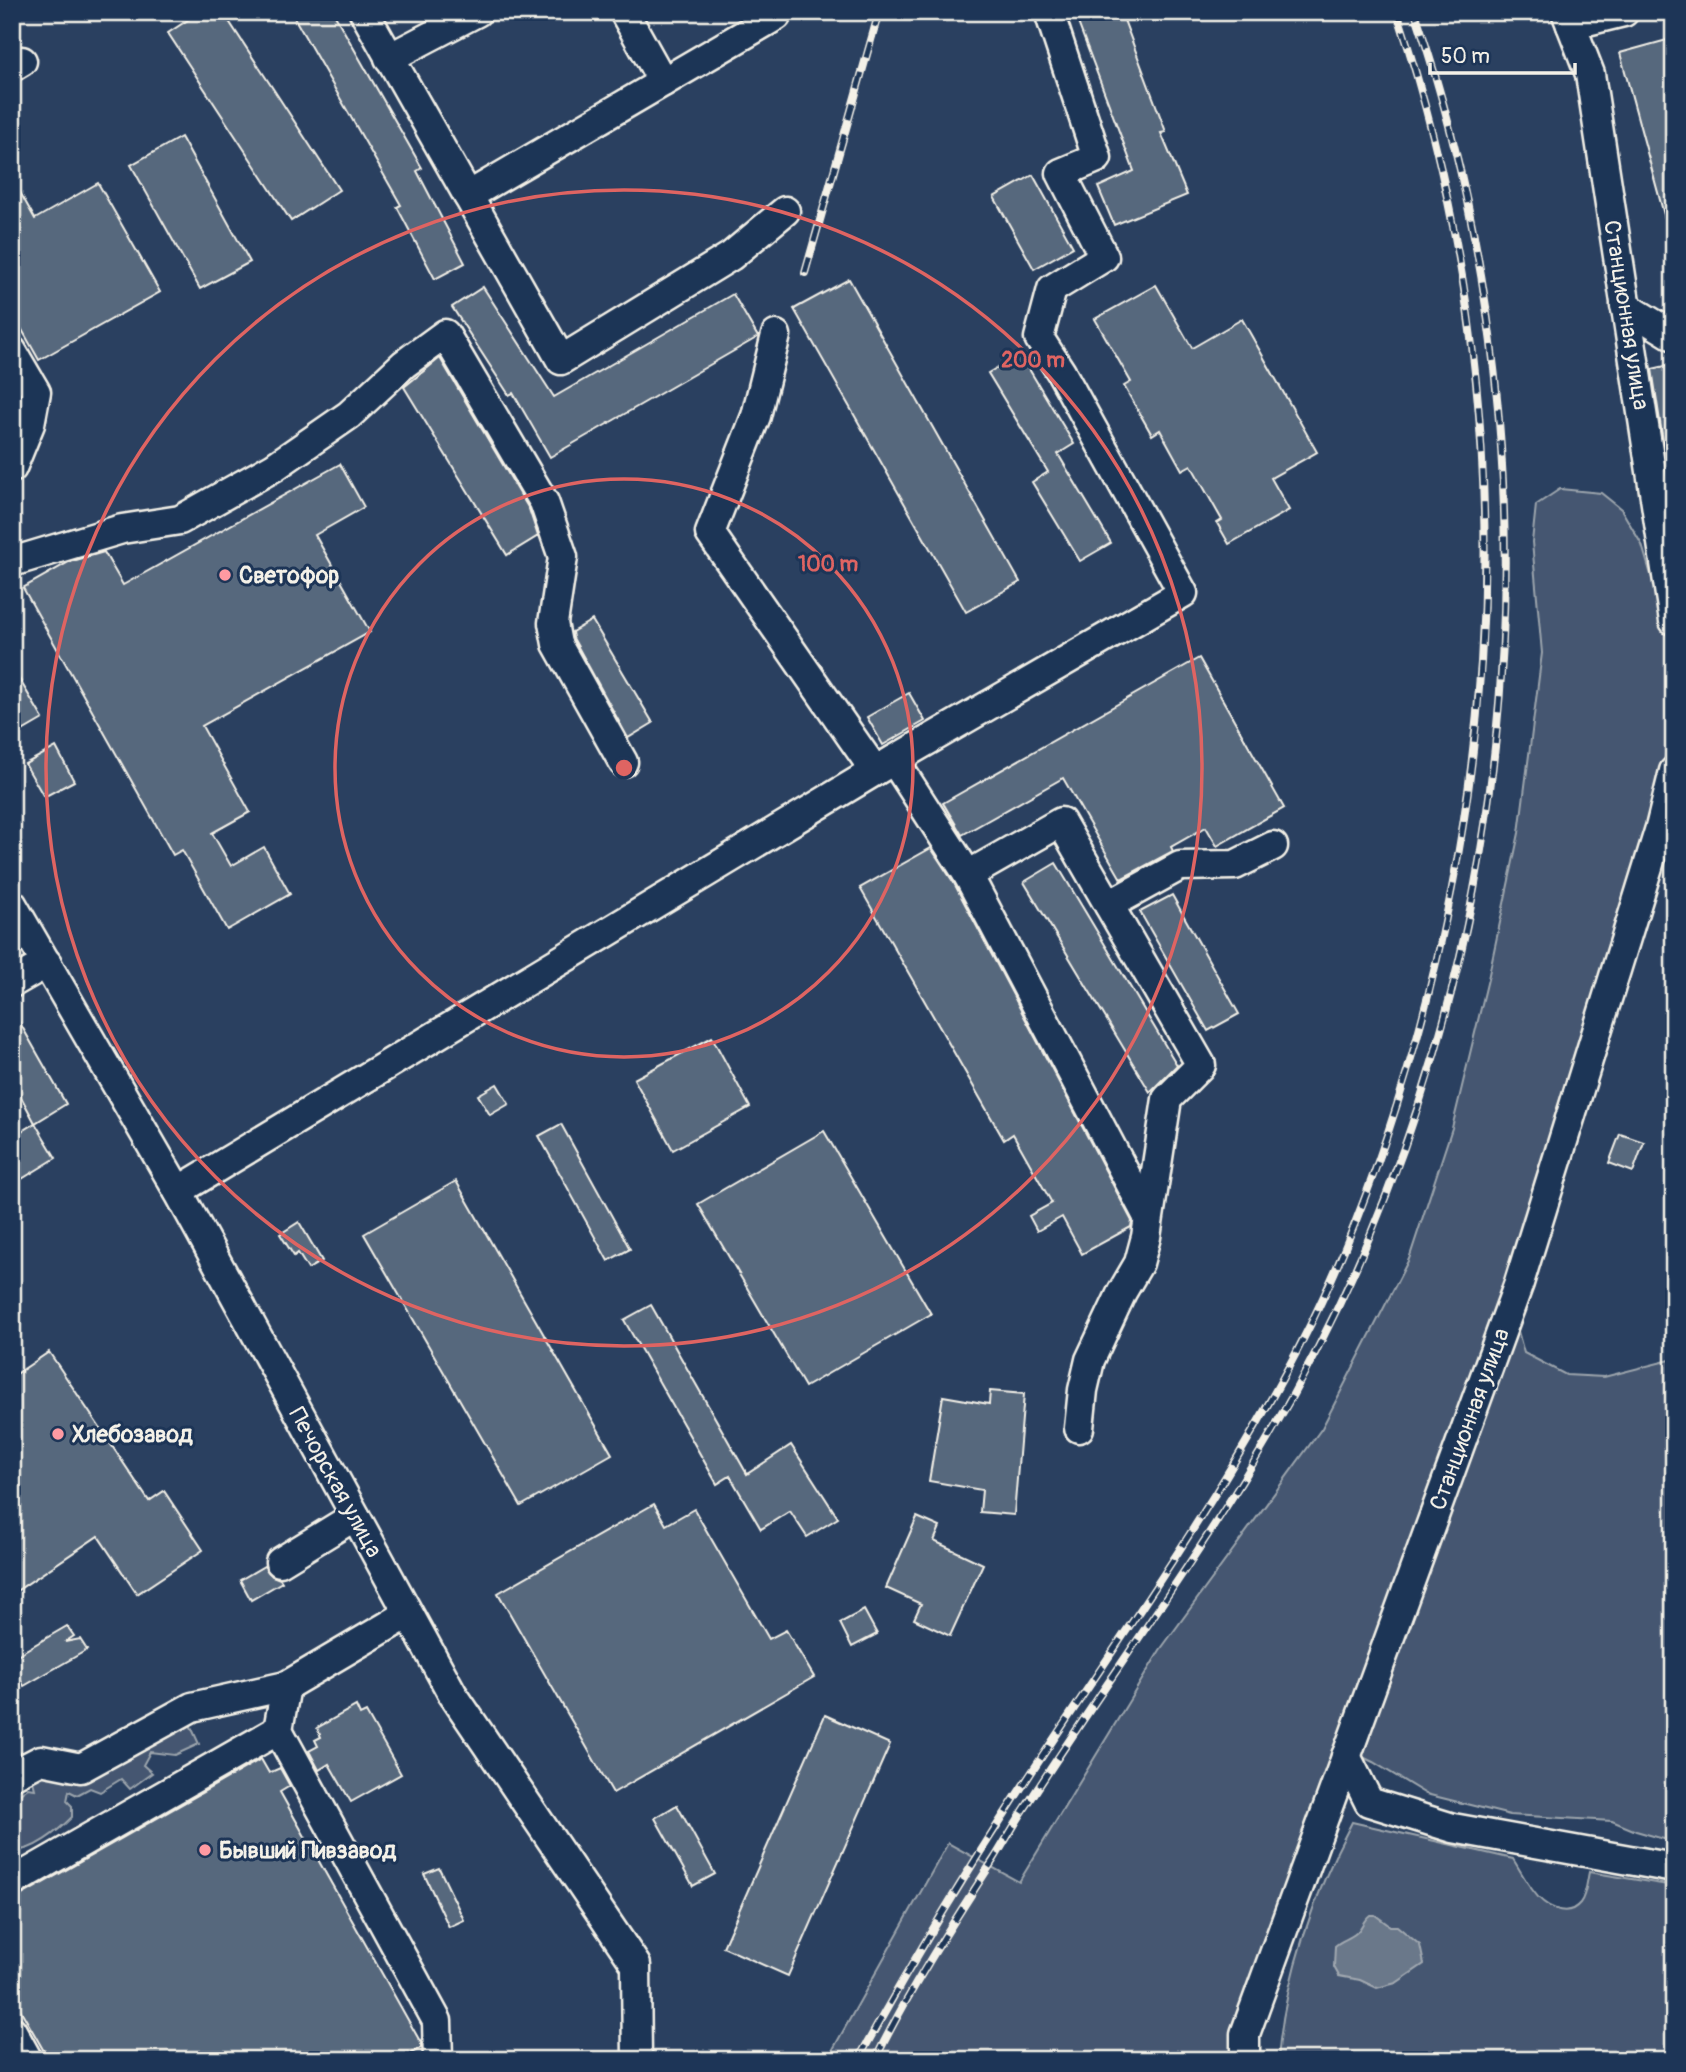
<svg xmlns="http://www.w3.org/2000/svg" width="1686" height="2072" viewBox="0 0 1686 2072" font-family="Pangolin,sans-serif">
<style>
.green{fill:#445771;stroke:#9ca4ac;stroke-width:2}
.water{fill:#6a788a;stroke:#a1a8b0;stroke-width:2}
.building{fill:#56677d;stroke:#f4f1e8;stroke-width:2}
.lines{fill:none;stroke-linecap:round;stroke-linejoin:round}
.minor-casing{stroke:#f4f1e8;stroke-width:33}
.minor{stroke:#1d3557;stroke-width:28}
.rail-casing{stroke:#f4f1e8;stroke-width:8}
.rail{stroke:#1d3557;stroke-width:5;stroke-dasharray:16;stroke-linecap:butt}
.ring{fill:none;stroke:#df6462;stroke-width:3.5}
.poi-dot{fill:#ff9aa2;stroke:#1d3557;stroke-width:2.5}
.labels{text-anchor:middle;stroke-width:6;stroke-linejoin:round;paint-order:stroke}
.street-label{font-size:23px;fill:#f4f1e8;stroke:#1d3557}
.poi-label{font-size:23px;font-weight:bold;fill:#f4f1e8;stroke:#1d3557;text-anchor:start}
.centre{fill:#df6462;stroke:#1d3557;stroke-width:3.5}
.ring-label{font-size:21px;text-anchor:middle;font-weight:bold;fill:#df6462;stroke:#1d3557;stroke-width:6;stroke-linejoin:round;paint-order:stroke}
</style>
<rect width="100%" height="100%" fill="#2a4060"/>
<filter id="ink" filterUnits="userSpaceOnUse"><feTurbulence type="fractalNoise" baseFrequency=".0143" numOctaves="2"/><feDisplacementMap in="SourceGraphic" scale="14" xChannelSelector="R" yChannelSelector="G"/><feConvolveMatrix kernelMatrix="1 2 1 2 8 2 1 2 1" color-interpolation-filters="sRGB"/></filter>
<g filter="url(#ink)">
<g class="green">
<path d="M1560,489l41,4 20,16 21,36 32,107v31l-5,57 -30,128 -129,434 14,51 42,22 38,2 70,-18v483l-38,-11 -24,-10 -102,-6 -84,-21 -53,-32 -35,-17 -106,315h-405l121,-217 71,39 141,-232 162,-222 87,-169 43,-131 36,-149 31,-146 23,-180 -10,-111 4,-37z"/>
<path d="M188,1720l11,24 -24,11 -25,-3 -7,13 9,8 -22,16 -9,-10 -21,13 -10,-4 -13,7 -8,-4 -2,10 5,5v11c-14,14 -39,35 -60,34v-51l16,-12 7,1 -3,-12 10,-7 26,12 16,-3z"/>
<path d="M1352,1822l161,37c7,11 13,23 21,33 9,13 32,28 46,11 6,-7 7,-22 9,-31l85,14v174h-396c6,-80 36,-167 74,-238z"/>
</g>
<path class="water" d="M1370,1915h5l15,11h7l23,19 4,19 -28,19 -19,5 -17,-8 -21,-4 -5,-9 1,-21c6,-6 14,-7 21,-13 6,-5 7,-13 14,-18z"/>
<g class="building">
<path d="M200,12h23l116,178 -48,31 -123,-188z"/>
<path d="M291,12h42l89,156 -5,3 48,92 -30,16 -38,-72 4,-2z"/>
<path d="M1074,12h47l45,120 -5,1 26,62 -73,30 -16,-38 36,-16z"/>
<path d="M1674,38v194l-5,1 -49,-180z"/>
<path d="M181,137l69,125 -50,27 -69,-124z"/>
<path d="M1033,175l40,72 -39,22 -40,-72z"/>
<path d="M12,178l23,41 63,-36 62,109 -121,68 -27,-48z"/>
<path d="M849,279l171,303 -54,30 -172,-303z"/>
<path d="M1156,285l36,63 50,-29 75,133 -46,26 18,32 -60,34 -12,-21 5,-3 -31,-55 -9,5 -22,-40 -8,5 -28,-49 7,-4 -36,-63z"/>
<path d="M483,287l71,110 179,-103 25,43 -208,120 -37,-64 -4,2 -57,-88z"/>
<path d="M1020,354l54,90 -16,10 53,89 -31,18 -48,-79 16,-10 -60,-99z"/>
<path d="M440,358l89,151 9,27 -31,19 -103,-168z"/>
<path d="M1674,364v109l-6,1 -16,-105z"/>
<path d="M340,464l24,43 -49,28 55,97 -168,94 48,86 -38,21 19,33 33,-19 26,47 -63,36 -45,-80 -9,5 -150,-267 46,-26 35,-10 19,33z"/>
<path d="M592,620l61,103 -25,15 -55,-100 -1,-6z"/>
<path d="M1199,658l85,150 -67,38 -11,-19 -35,20 2,4 -52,28 -58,-101 -101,57 -19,-32z"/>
<path d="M12,667l31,52 -31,18z"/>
<path d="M909,693l16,28 -42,24 -16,-28z"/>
<path d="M56,747l18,34 -30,16 -19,-33z"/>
<path d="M931,848l23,35 178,338 -1,6 -49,27 -20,-37 -25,14 -8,-15 23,-13 -39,-69 -9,6 -144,-252z"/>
<path d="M1056,863l121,202 -27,27 -126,-210z"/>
<path d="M1172,895l67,119 -31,17 -68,-119z"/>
<path d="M12,1009l54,95 -31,19 -23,-43z"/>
<path d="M712,1037l38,70 -77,43 -39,-71z"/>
<path d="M497,1084l12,20 -19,11 -12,-20z"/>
<path d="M35,1123l21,35 -44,27v-48z"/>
<path d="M561,1124l69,125 -22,12 -69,-125z"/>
<path d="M824,1131l107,183 -126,73 -107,-183z"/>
<path d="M1620,1134l24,8 -11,30 -24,-9z"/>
<path d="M456,1181l156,273 -91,52 -157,-272z"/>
<path d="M299,1222l23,39 -14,8 -10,-16 -4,3 -14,-22z"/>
<path d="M651,1305l96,169 44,-29 47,73 -31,19 -17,-26 -29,18 -31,-53 -13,8 -93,-164z"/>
<path d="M49,1352l100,149 15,-10 39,59 -66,44 -39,-58 -86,58v-217z"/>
<path d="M990,1391l34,3 -10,121 -34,-3 2,-22 -53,-9 14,-85 46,8z"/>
<path d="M654,1504l12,21 28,-16 75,130 17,-9 28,47 -201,116 -115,-200z"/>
<path d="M917,1517l23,10 -6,14 49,23 -33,72 -36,-17 7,-15 -35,-16z"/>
<path d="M264,1566l8,10 8,3 2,3 -31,18 -11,-20z"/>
<path d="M864,1610l13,24 -25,13 -12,-24z"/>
<path d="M67,1626l7,10 -9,6 15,-3 7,11 -63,36 -12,-20v-8z"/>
<path d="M356,1706l4,9 6,-3 35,62 -50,28 -22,-38 -10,6 -10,-19 9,-5 -3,-6 6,-3 -4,-9z"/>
<path d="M825,1715l65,29 -102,232 -65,-29z"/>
<path d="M261,1759l8,14 11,-5 10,18 -10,6 141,251v5l-22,12h-350l-37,-65v-96l8,-3z"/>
<path d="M677,1805l38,69 -22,12 -38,-68z"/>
<path d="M439,1868l25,52 -15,7 -25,-53z"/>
</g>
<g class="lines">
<defs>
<g id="minor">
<path d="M364,12l197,348 170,-104 54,-45"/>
<path d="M624,12l39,70"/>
<path d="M1566,12l24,62 84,547"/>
<path d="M1571,25l53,-13"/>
<path d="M389,58l88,-46"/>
<path d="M12,67l10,-6"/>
<path d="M468,196l308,-180 -2,-4"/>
<path d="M1625,306l49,30"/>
<path d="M776,335l-20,81 -46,117 165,238"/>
<path d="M12,351l24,41 -6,32 -18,44"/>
<path d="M12,562l110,-33 58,-9 94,-53 75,-52 55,-51 41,-30 99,168 19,55 -10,66 4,21 66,118"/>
<path d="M894,760l74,115 180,342"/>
<path d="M968,875l93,-53 140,243 -34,34 -21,138 -7,26 -17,29 -32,68 -7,30 -4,38"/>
<path d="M12,904l166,287 274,502 184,272 1,95"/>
<path d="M1109,905l71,-39 55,-1 38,-19"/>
<path d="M12,983l35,-20"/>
<path d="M178,1191l697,-420 308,-178 -122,-221 -22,-34 13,-49 52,-32 -43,-84 36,-15 -48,-146"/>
<path d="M280,1562l75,-46"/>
<path d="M286,1686l-8,44 159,291 1,39"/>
<path d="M1346,1756l23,46 84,26 221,40"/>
<path d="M12,1775l29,-15 40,8 111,-61 94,-21 122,-72"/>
<path d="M12,1882l266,-152"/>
<path d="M12,2031l16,29"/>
<path d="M1245,2060v-26l274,-751 141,-455 14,-57"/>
</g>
</defs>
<use href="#minor" class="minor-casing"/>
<use href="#minor" class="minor"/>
<defs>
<g id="rail">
<path d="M805,273l74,-261"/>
<path d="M858,2060c50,-91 103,-180 160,-267 89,-136 185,-269 263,-412 59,-106 102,-223 135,-340 96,-346 93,-688 -19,-1029"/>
<path d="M875,2060c34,-70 77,-136 119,-201 12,-19 22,-38 35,-57 78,-122 165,-238 238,-362 253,-426 307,-959 148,-1428"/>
</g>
</defs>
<use href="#rail" class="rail-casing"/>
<use href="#rail" class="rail"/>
</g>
</g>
<g class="ring">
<circle cx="624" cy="768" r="289"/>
<circle cx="624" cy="768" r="578"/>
</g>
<g class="poi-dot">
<circle cx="225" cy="575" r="7"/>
<circle cx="58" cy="1434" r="7"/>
<circle cx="205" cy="1850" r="7"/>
</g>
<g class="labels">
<g class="street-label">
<text transform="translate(1627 315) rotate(81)" y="8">Станционная улица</text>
<text transform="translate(1469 1419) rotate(-70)" y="8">Станционная улица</text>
<text transform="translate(336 1482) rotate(61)" y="8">Печорская улица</text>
</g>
<g class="poi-label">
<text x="239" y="583">Светофор</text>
<text x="72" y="1442">Хлебозавод</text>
<text x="219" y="1858">Бывший Пивзавод</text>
</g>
</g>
<circle cx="624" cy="768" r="10" class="centre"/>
<g class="ring-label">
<text x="1033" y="367">200 m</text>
<text x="828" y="571">100 m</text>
</g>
<rect width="1686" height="2072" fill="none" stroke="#1d3557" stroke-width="42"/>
<rect x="21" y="21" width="1644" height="2030" fill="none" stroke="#f4f1e8" stroke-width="2.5" filter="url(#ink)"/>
<path d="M1430 63v10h145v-10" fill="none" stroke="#f4f1e8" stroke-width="3.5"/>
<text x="1441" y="63" font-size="21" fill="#f4f1e8" stroke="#1d3557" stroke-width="5" paint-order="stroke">50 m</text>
</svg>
